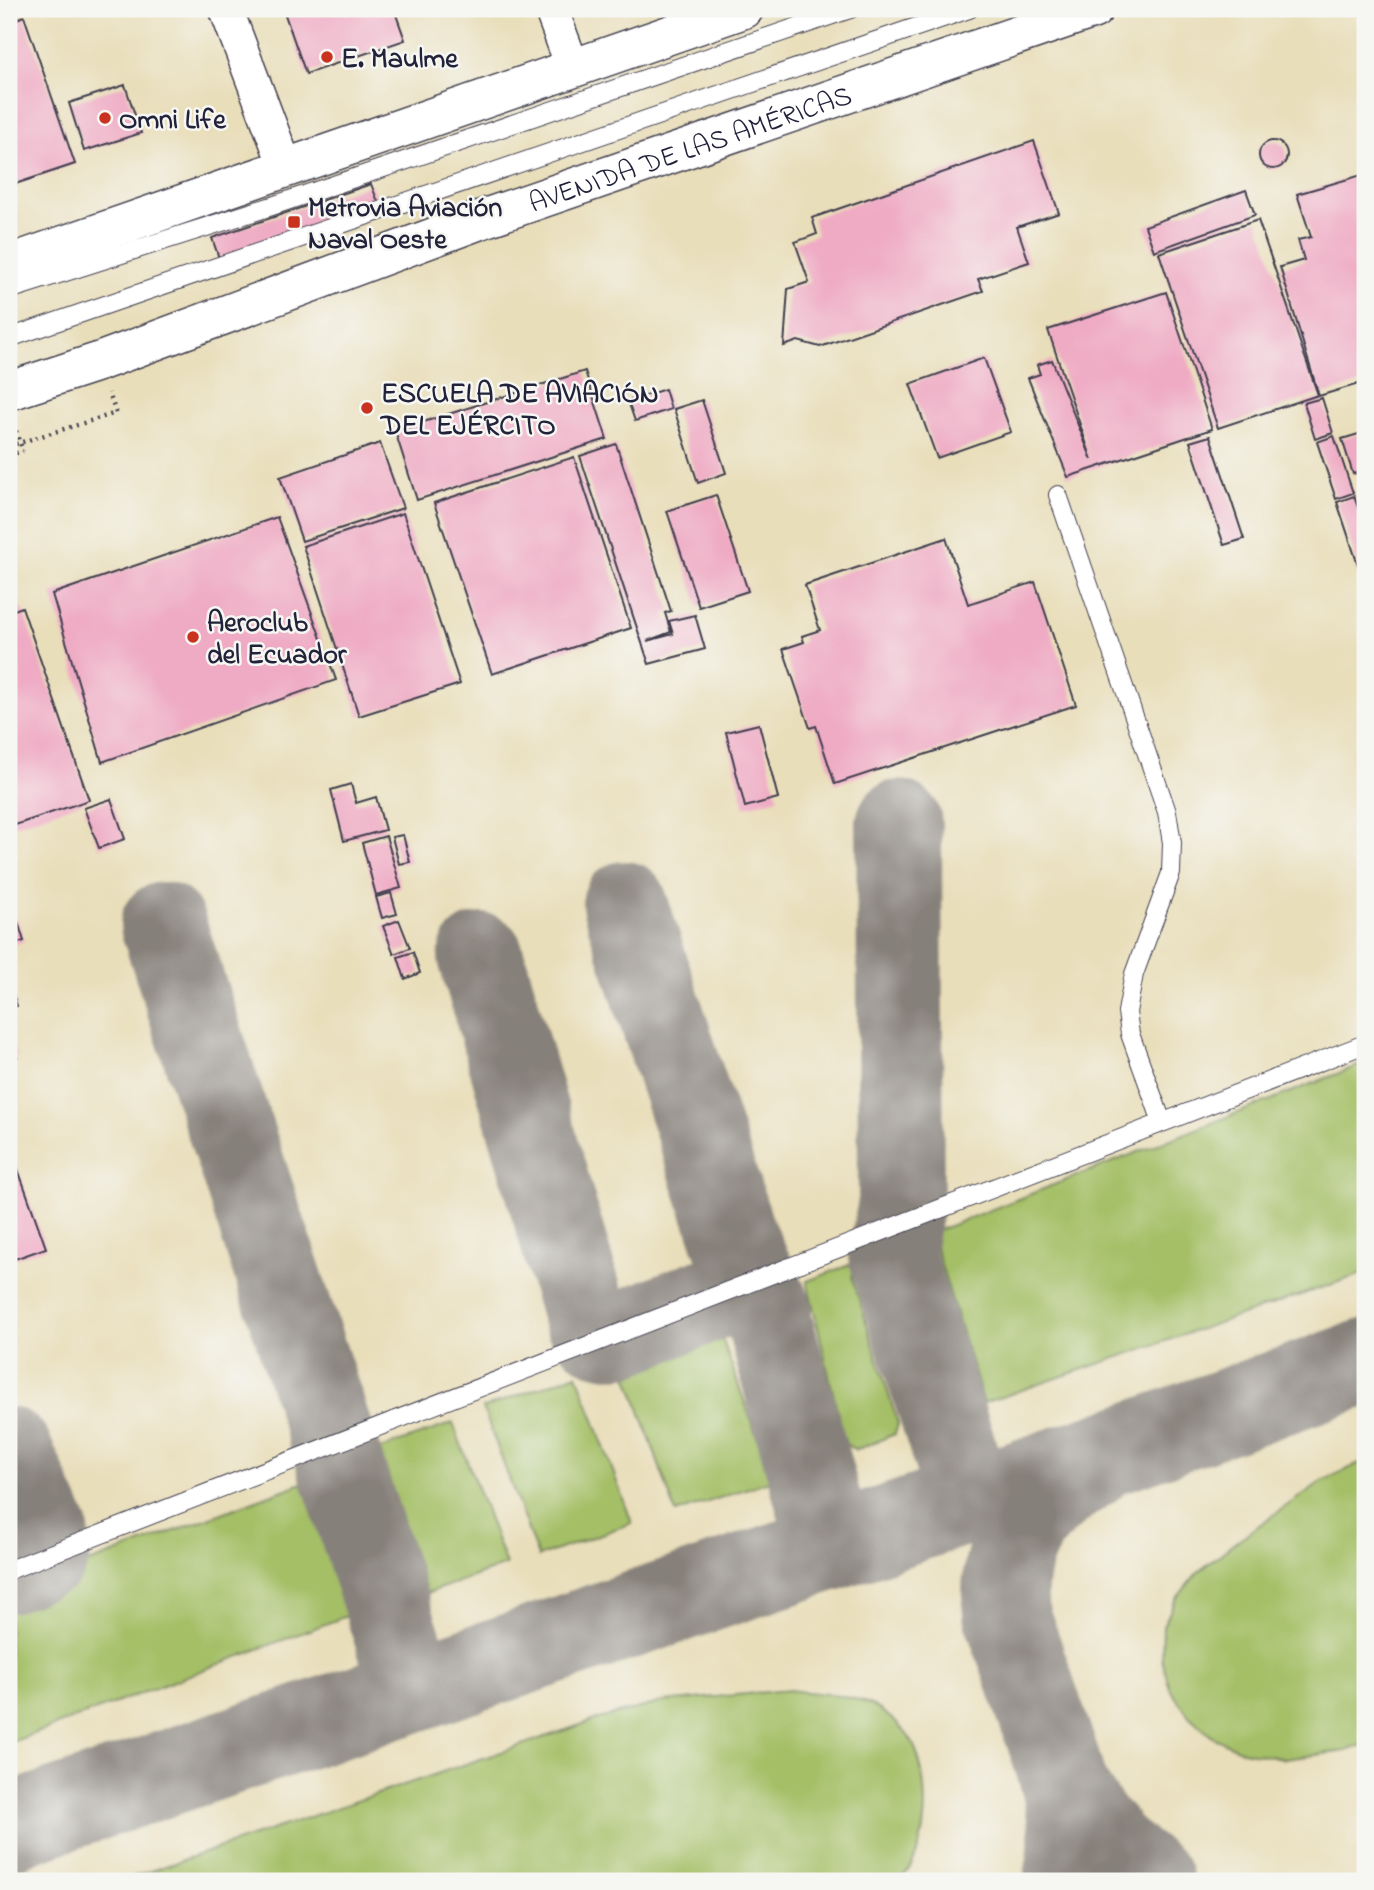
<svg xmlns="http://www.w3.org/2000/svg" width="1374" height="1890" viewBox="0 0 1374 1890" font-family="'Indie Flower',sans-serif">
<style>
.green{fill:#a4bf66;stroke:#637050;stroke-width:2}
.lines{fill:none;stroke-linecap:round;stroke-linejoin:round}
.taxiway{stroke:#86807a;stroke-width:86}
.building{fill:#efabc4}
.lane-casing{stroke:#403e4e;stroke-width:20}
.street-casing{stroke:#403e4e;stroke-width:36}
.primary-casing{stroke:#403e4e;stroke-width:41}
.path{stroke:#403e4e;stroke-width:4.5;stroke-dasharray:2 5;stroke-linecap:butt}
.lane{stroke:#fff;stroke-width:18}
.street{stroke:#fff;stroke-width:33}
.primary{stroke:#fff;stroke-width:38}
.path-bridge{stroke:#403e4e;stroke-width:4.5;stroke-dasharray:2 5;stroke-linecap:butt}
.poi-dot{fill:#c8321e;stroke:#f6f6f2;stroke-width:2.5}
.labels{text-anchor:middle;stroke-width:5;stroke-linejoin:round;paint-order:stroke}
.poi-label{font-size:28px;font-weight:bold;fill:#22223b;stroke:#f6f6f2;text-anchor:start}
.street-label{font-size:28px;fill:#22223b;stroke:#f6f6f2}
</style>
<rect width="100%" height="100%" fill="#f6f6f2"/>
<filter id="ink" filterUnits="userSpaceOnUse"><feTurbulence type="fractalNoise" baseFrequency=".0143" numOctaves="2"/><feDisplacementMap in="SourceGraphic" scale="14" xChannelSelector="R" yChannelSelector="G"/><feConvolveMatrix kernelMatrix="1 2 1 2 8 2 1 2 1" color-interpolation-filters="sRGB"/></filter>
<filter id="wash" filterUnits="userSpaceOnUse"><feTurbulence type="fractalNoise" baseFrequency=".00686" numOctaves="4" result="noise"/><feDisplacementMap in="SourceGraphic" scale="28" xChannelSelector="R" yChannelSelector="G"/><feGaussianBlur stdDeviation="1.57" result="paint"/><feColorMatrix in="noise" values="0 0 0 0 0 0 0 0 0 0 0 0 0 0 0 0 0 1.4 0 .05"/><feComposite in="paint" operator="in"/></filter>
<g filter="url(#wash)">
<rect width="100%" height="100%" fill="#e9deba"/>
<g class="green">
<path d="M1365,1063v210l-381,130 -53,-170z"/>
<path d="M857,1262l-5,15 46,147 -3,10 -39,16 -11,-6 -38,-163z"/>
<path d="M717,1324l55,156 -96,33 -55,-156z"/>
<path d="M577,1374l55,149 -94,34 -55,-149z"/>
<path d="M453,1423l53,142 -87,31 -53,-142z"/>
<path d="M1365,1461v283l-19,7 -61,8 -43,-8 -30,-14 -23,-21 -19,-27 -8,-30 1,-33 13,-27 21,-26 41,-33 84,-59z"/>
<path d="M302,1483l50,131 -343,129v-150z"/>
<path d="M788,1690c25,3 63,4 85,16 15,8 36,26 42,42 15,37 15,104 -16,133h-778l477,-162 65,-17z"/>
</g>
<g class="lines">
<g class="taxiway">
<path d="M899,823l2,380 -10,51 79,246"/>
<path d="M625,904l109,334 35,72v11l62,227"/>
<path d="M163,925l251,763"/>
<path d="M481,956l101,350c8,22 15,32 40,28l86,-34"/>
<path d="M9,1450l37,81 2,15 -2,9 -37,15"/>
<path d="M1068,1793l18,27 28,33 36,28"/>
<path d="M9,1827l1123,-382 233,-83"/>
<path d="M1066,1881c15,-59 -4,-105 -23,-161 -12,-35 -24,-71 -37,-106 -8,-76 27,-110 86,-149"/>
</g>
</g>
<g id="blocks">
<g class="building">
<path d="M283,9h111l11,31 -99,34z"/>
<path d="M24,16l51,148 -66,22v-164z"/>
<path d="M125,85l16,48 -57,18 -15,-48z"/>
<circle cx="1273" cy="155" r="14"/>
<path d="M1034,141l25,72 -42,14 12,35 -51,17 5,12 -163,56 -22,-6 -14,5 4,-57 21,-7 -14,-40 22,-8 -5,-16z"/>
<path d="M1365,174v208l-46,14 -39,-129 24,-7 -6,-20 13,-3 -14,-43z"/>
<path d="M371,184l9,23 -161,51 -7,-20z"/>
<path d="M1246,190l9,25 -101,36 -9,-25z"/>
<path d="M1258,220l60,175 -100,33 -59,-175z"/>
<path d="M1166,292l46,137 -144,48 -40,-99 12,-4 -3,-9 15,-5 40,100 -44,-130z"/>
<path d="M984,358l27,74 -74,26 -27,-74z"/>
<path d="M585,371l22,68 -190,61 -22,-69z"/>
<path d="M665,389l6,20 -36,12 -7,-20z"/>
<path d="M1322,398l11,35 -18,6 -11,-36z"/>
<path d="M702,400l24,73 -28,10 -24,-74z"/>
<path d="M1365,432v39l-12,3 -11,-35z"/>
<path d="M1210,436l34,103 -20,6 -34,-103z"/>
<path d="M1334,436l19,57 -17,6 -19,-57z"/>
<path d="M380,443l23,65 -101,33 -22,-64z"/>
<path d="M616,444l55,167 -6,2 6,19 -24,9 26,-7 -4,-13 26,-6 10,34 -56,15 -69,-208z"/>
<path d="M574,457l57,171 -139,46 -58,-171z"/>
<path d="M716,495l32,96 -49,16 -32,-96z"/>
<path d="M1354,496l11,32v58l-28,-84z"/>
<path d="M403,513l57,171 -101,32 -56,-170z"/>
<path d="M277,517l59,163 -234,82 -50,-168z"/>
<path d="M946,538l22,66 67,-22 41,123 -241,79 -19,-58 -6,2 -27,-79 21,-7 -2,-6 18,-6 -15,-45z"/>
<path d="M22,607l67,193 -80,27v-215z"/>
<path d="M759,724l19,74 -33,9 -19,-75z"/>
<path d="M351,784l5,19 20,-6 9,33 -41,11 -13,-51z"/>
<path d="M111,799l14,40 -26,9 -15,-40z"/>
<path d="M403,835l7,27 -11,2 -7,-27z"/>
<path d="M386,836l15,52 -25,7 -14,-52z"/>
<path d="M391,893l6,21 -15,4 -6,-21z"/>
<path d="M17,919l7,22 -15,5v-25z"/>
<path d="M399,920l11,28 -16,6 -11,-28z"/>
<path d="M413,952l7,21 -15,6 -7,-22z"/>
<path d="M9,983l8,23 -8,3z"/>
<path d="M9,1034l8,23 -8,2z"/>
<path d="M9,1144l37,104 -37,13z"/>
</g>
</g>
</g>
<g filter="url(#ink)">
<use href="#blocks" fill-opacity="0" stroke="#403e4e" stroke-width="2"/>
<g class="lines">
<defs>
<g id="lane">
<path d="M9,290l263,-84 578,-197"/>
<path d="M9,338l960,-329"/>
<path d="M1058,495l109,317 5,31 -1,30 -37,101 -7,38 3,22 32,88"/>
<path d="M9,1570l1356,-526"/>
</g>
<g id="street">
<path d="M226,9l60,159"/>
<path d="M551,9l22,59"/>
</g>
<g id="primary">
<path d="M9,264l735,-255"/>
<path id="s1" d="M9,391l89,-29 390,-145 606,-208"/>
</g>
</defs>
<use href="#lane" class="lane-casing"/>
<use href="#street" class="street-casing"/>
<use href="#primary" class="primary-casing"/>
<g class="path">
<path d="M9,446l107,-33 -7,-20"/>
<path d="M9,455l14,-4"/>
</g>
<use href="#lane" class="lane"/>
<use href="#street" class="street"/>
<use href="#primary" class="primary"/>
<path class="path-bridge" d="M9,411l14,40"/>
</g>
</g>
<g class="poi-dot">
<circle cx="327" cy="57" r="7"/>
<circle cx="105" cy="118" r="7"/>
<rect x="287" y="215" width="14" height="14" rx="3.5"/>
<circle cx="367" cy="408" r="7"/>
<circle cx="193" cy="637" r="7"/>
</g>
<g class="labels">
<g class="poi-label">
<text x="341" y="67">E. Maulme</text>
<text x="119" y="128">Omni Life</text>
<text x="308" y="216">Metrovia Aviación<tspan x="308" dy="32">Naval Oeste</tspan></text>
<text x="381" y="402">ESCUELA DE AVIACIÓN<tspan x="381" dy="32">DEL EJÉRCITO</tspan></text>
<text x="207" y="631">Aeroclub<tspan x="207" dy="32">del Ecuador</tspan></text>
</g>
<g class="street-label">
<text dy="10" stroke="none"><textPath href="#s1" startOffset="723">AVENIDA DE LAS AMÉRICAS</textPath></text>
</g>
</g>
<rect width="1374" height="1890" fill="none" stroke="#f6f6f2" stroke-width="35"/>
</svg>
